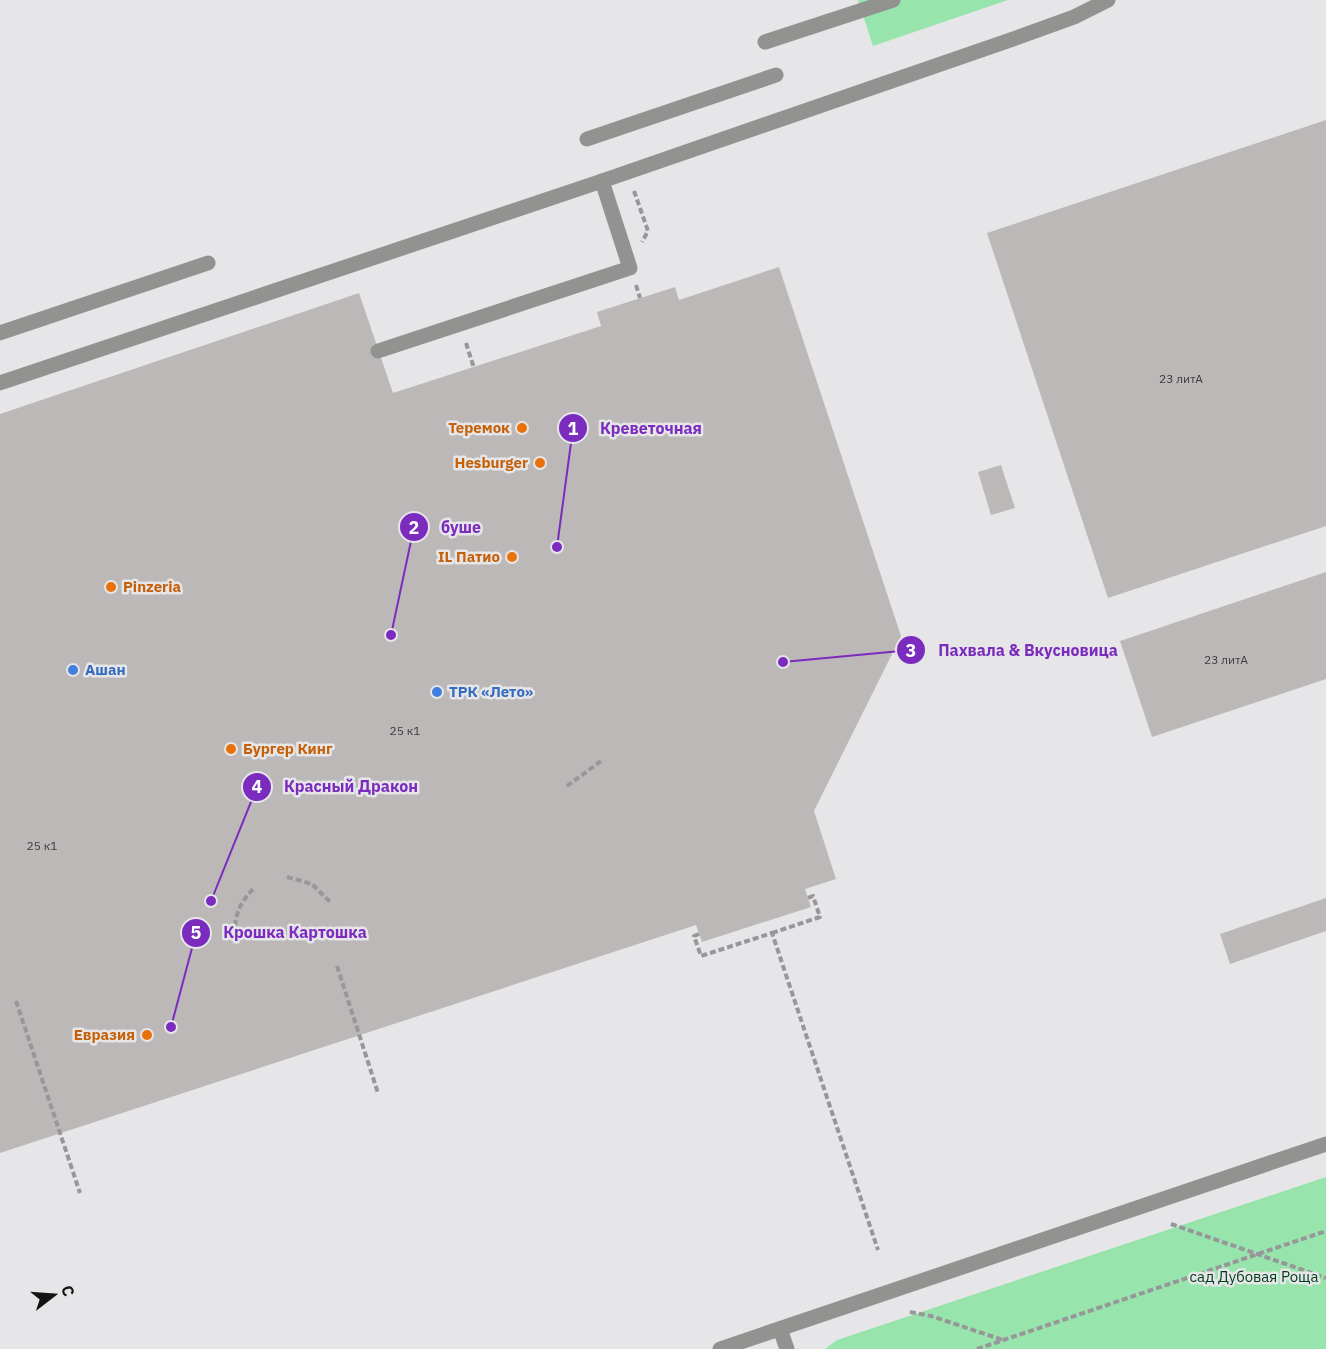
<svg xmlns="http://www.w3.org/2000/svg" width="1326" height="1349" viewBox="0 0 1326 1349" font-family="'IBM Plex Sans',sans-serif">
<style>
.green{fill:#97e4ac}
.building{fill:#bbb8b7}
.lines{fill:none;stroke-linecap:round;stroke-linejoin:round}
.path{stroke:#979799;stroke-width:4;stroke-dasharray:6 3;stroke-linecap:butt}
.service{stroke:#929291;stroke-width:15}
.minor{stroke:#929291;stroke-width:15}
.food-dot{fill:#e8710a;stroke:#e6e6e9;stroke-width:2}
.shop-dot{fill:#3f7fe0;stroke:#e6e6e9;stroke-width:2}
.labels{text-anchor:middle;stroke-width:5;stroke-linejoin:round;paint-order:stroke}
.number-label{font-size:12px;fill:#3d3c3d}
.food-label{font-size:15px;font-weight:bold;fill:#c56008;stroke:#e6e6e9;text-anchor:end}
.shop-label{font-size:15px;font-weight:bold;fill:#366cbe;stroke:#e6e6e9;text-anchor:start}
.park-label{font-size:15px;fill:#00411d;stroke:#e6e6e9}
.leader{fill:none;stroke:#7b2cbf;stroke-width:2}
.callout-dot{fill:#7b2cbf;stroke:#e6e6e9;stroke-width:2}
.mark-label{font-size:18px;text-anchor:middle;font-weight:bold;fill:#fff}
.callout-label{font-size:16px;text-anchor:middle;font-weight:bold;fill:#7b2cbf;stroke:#e6e6e9;stroke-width:5;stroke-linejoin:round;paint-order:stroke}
</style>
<rect width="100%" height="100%" fill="#e6e6e9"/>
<g class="green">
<path d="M858,0h150l-135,46z"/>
<path d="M1326,1177v172h-501l12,-9z"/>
</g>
<g class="building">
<path d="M1326,120v406l-218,72 -121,-365z"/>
<path d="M779,267l122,369 -87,175 22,68 -31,10 6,18 -109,35 -6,-17 -696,228v-739l359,-121 34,100 208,-67 -4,-14 78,-25 4,13z"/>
<path d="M1001,465l14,43 -24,7 -13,-43z"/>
<path d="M1326,572v107l-174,58 -32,-96z"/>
<path d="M1326,898v33l-96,33 -10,-30z"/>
</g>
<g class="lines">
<g class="path">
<path d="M634,191l14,40 -6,11"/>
<path d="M636,285l4,13"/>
<path d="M466,343l8,25"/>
<path d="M567,786l34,-25"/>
<path d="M287,877l25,7 18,18"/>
<path d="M772,933l48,-16 -7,-21 -5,2"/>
<path d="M699,934l-5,2 7,20 71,-23 106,317"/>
<path d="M235,935c-1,-21 6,-34 20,-48"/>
<path d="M337,966l41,127"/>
<path d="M16,1001l64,192"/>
<path d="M1171,1224l155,54"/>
<path d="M910,1312l21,4 72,24"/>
<path d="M977,1349l349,-118"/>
</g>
<g class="service">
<path d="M765,42l128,-42"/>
<path d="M587,139l189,-64"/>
<path d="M0,333l208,-70"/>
<path d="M378,351l252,-83 -28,-87"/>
</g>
<g class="minor">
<path d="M0,383l602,-202 414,-143 58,-21 34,-17"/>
<path d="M780,1329l7,20"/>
<path d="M720,1349l606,-205"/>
</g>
</g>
<g class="food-dot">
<circle cx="522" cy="428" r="6"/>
<circle cx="540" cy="463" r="6"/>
<circle cx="512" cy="557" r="6"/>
<circle cx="111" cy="587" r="6"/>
<circle cx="231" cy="749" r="6"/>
<circle cx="147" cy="1035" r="6"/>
</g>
<g class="shop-dot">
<circle cx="73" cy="670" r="6"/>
<circle cx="437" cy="692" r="6"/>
</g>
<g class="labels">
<g class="number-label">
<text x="1181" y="383">23 литА</text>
<text x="1226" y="664">23 литА</text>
<text x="405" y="735">25 к1</text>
<text x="42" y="850">25 к1</text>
</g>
<g class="food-label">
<text x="510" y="433">Теремок</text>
<text x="528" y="468">Hesburger</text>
<text x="500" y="562">IL Патио</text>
<text x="123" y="592" text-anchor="start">Pinzeria</text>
<text x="243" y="754" text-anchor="start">Бургер Кинг</text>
<text x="135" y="1040">Евразия</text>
</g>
<g class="shop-label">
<text x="85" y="675">Ашан</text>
<text x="449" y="697">ТРК «Лето»</text>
</g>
<g class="park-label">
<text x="1254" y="1282">сад Дубовая Роща</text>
</g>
</g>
<path class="leader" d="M557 547L573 428M391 635L414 527M783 662L911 650M211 901L257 787M171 1027L196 933"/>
<g class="callout-dot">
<circle cx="557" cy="547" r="6"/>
<circle cx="391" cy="635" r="6"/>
<circle cx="783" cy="662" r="6"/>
<circle cx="211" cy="901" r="6"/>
<circle cx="171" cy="1027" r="6"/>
<circle cx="573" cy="428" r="15"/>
<circle cx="414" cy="527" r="15"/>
<circle cx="911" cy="650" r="15"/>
<circle cx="257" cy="787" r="15"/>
<circle cx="196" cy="933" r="15"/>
</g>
<g class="mark-label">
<text x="573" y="435">1</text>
<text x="414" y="534">2</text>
<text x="911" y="657">3</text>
<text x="257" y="793">4</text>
<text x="196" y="939">5</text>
</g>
<g class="callout-label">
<text x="651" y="434">Креветочная</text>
<text x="461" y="533">буше</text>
<text x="1028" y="656">Пахвала &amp; Вкусновица</text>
<text x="351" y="792">Красный Дракон</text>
<text x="295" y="938">Крошка Картошка</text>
</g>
<g transform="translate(54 1295) rotate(73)" stroke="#e6e6e9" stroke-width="4.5" paint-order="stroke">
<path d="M0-4.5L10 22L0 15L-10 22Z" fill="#131314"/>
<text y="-9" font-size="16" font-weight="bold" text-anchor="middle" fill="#131314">С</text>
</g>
</svg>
